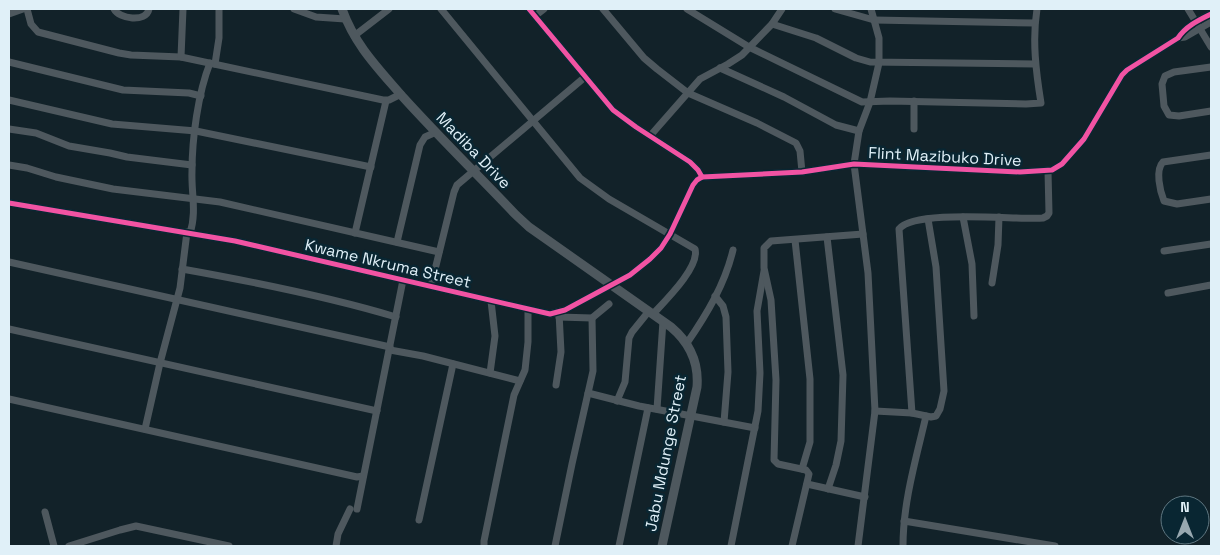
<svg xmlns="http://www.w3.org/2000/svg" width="1220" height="555" viewBox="0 0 1220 555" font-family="'Space Grotesk',sans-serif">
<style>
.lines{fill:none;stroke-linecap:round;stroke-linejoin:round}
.minor{stroke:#4e585e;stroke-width:7}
.tertiary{stroke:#4e585e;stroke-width:9}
.cycleway-casing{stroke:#092632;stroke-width:8}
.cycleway{stroke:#f153a3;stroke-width:5}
.labels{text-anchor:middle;stroke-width:5;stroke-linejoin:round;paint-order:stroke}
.street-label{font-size:16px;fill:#e0f0f8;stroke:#092632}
</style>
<rect width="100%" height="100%" fill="#122229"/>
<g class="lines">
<g class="minor">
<path d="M27,9l4,15 7,8 81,21 12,2 50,2 202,43h6l12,-6"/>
<path d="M114,9c5,10 32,14 35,0"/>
<path d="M294,9l22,8 29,2"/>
<path d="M441,9l139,169 29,21 86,50c5,18 -30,52 -42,65"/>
<path d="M529,9l84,101 23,17 54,35 8,8 4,7 100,-5 52,-8 166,8 32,-2 10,-6 22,-25 38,-64 5,-5 51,-32c8,-12 21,-18 33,-24"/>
<path d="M603,9l41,49 13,11 31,24 69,30 39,20 4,8 2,21"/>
<path d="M687,9l62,38 113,55 28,-1 136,3 15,-1c-5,-31 -9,-63 -4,-94"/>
<path d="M835,9l39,11 161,3"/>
<path d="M1188,9l23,38"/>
<path d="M9,14l14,-5"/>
<path d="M535,16l9,-7"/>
<path d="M772,24l44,14 40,20 14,4 165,2"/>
<path d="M354,36l35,-27"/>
<path d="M1178,38l7,-1 26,-15"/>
<path d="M181,57l2,-48"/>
<path d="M9,62l114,28 66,3 12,3"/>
<path d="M215,64l4,-26v-29"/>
<path d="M1211,67l-37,5 -9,4 -3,8 2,22 5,9 10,1 32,-5"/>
<path d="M720,68l64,29 52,28 23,6"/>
<path d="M9,100l103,24 84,7 175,36"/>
<path d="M9,129l27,4 33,13 41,7 17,4 65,8"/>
<path d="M914,129v-28"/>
<path d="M650,136l50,-57 28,-15 14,-9 30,-31 10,-15"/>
<path d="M1211,155l-48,7c-8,8 -3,29 1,39l13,3 34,-5"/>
<path d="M9,165l18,3 29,9 57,12 107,13 219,50"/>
<path d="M9,203l226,38 315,73 15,-4 65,-35 20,-16 11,-11 9,-14 23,-49 4,-5 5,-3"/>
<path d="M963,217l9,47 2,52"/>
<path d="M190,233c7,-21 1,-41 2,-62 0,-32 6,-78 18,-108"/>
<path d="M355,233l31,-132"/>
<path d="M827,237l16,138 -2,66 -5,24 -8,24"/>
<path d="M795,240l15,139v63l-8,27"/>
<path d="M397,242l23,-97 5,-8 11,-5"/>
<path d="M1164,251l47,-7"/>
<path d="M9,262l381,85"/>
<path d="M182,269c73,13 144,27 214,48"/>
<path d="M992,283l6,-38 1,-28"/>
<path d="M431,286l23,-94 3,-7 128,-108"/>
<path d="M1168,293l43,-8"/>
<path d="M715,296l8,10 3,11 2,55 -4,50"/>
<path d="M559,317l33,1 17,-14"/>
<path d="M9,329l368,82"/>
<path d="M687,343c20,-29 38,-59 46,-93"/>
<path d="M390,350l33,6 97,25"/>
<path d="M490,373l5,-37 -4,-35"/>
<path d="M556,385l5,-33 -2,-39"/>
<path d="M588,393l51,13 116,22"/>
<path d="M9,399l348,78 6,-1"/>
<path d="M617,401l8,-19 4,-44 3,-6 17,-21"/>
<path d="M657,409l6,-88"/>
<path d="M875,411l37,2 19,4 5,-1 4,-7 4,-18 -8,-124 -8,-48"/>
<path d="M912,413l-13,-184c17,-20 117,-9 144,-11l4,-2 2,-3 -1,-42"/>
<path d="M145,429l15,-66 20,-75 7,-56"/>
<path d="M807,484l58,13"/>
<path d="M357,509l46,-229"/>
<path d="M45,512l9,34"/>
<path d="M419,520l34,-156"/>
<path d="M904,521l151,25"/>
<path d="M69,546l51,-16 16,-4 93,20"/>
<path d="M336,546l2,-12 12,-25"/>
<path d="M484,546v-5l30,-146 11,-25 3,-28v-32"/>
<path d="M555,546l17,-82 21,-93 -1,-53"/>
<path d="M619,546l29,-138"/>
<path d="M731,546l27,-135 2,-38 -3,-62 7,-40"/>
<path d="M792,546l17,-72 -3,-4 -28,-6 -4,-4 2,-80 -5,-80 -7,-32v-20l7,-7 92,-7"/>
<path d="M858,546l17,-135 -7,-138 -14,-109 5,-33 11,-29 9,-39v-25l-8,-29"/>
<path d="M903,546c0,-44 13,-87 23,-130"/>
</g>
<path class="tertiary" d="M342,9c13,36 35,58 60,87 37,41 76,79 114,119l13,12 142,100c19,16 28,35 26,60l-35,159"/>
<defs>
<g id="cycleway">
<path d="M529,9l84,101 23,17 54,35 8,8 4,7 100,-5 52,-8 166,8 32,-2 10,-6 22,-25 38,-64 5,-5 51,-32c8,-12 21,-18 33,-24"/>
<path d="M9,203l226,38 315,73 15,-4 65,-35 20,-16 11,-11 9,-14 23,-49 4,-5 5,-3"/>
</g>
</defs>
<use href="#cycleway" class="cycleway-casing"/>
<use href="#cycleway" class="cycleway"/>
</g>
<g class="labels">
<g class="street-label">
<text transform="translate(474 150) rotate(46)" y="6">Madiba Drive</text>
<text transform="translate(945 156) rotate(3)" y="6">Flint Mazibuko Drive</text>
<text transform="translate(388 263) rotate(13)" y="6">Kwame Nkruma Street</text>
<text transform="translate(665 453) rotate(-79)" y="6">Jabu Mdunge Street</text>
</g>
</g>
<rect width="1220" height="555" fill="none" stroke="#e0f0f8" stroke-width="20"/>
<g transform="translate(1185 520)"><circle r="24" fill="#092632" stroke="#5f7781"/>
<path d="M0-4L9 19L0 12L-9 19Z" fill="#98a8b0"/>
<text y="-8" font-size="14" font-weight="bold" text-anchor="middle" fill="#e0f0f8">N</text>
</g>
</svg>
